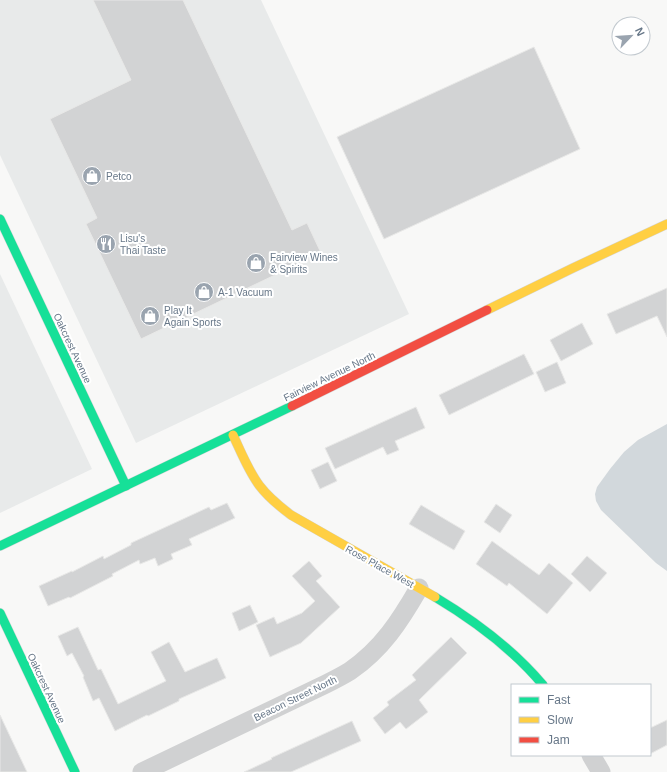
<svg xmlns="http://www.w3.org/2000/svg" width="667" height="772" viewBox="0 0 667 772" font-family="Arial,sans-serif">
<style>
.built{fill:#e8eaea}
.water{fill:#d2d8dc}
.building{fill:#d2d3d4;stroke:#e8e8e7}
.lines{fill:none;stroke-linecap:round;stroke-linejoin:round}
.fast-casing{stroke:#d5d6d7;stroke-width:10}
.slow-casing{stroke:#d5d6d7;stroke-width:10}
.jam-casing{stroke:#d5d6d7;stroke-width:10}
.street{stroke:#d0d1d2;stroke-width:19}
.fast{stroke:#16e098;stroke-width:9}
.slow{stroke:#ffcf43;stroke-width:9}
.jam{stroke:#f24e42;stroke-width:9}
.labels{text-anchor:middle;stroke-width:4;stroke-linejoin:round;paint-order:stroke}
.poi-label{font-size:10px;fill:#677788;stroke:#fff;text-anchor:start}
.street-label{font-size:10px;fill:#677788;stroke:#fff}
</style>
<rect width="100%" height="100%" fill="#f8f8f7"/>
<g class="built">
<path d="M0,0h261l148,314 -273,129 -136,-288z"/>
<path d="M0,274l92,195 -92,44z"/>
</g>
<path class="water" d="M667,424v147l-11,-8 -55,-53 -5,-9 -1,-7 2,-7 13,-18 14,-17 14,-12z"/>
<g class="building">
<path d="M93,0h90l109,230 15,-7 14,30 -180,86 -55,-115 11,-6 -47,-99 81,-39z"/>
<path d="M534,47l46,102 -196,90 -47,-102z"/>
<path d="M667,288v49l-10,-21 -41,18 -9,-20z"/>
<path d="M582,323l11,21 -32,17 -11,-21z"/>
<path d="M524,354l10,20 -85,41 -10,-20z"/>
<path d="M557,362l9,21 -21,9 -9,-20z"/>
<path d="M416,407l9,21 -30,13 4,9 -12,5 -4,-8 -48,22 -10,-21z"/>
<path d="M328,462l9,19 -17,8 -9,-19z"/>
<path d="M227,503l8,15 -46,21 3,6 -21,9 2,5 -15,7 -3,-8 -15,6 -1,-4 -27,14 1,2 -43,22 -1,-1 -21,9 -9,-20 33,-15v1l31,-16 1,3 27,-14v-2l78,-36 2,3z"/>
<path d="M496,504l16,11 -12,18 -16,-11z"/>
<path d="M421,505l44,26 -11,19 -45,-26z"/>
<path d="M492,541l47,34 10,-12 24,20 -26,31 -38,-31 -2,3 -31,-22z"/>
<path d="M587,556l20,17 -17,19 -19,-18z"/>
<path d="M309,561l13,15 -6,5 24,26 -39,36 -31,14 -14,-32 18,-8 3,7 25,-11 13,-12 -23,-25z"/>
<path d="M250,605l8,17 -19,9 -7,-18z"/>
<path d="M78,627l20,43 3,-1 17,35 48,-23 -15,-29 18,-10 16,30 32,-14 9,20 -47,21v2l-31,15 -1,-1 -32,16 -16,-33 -6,3 -10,-24 1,-1 -12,-23 -5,3 -9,-20z"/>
<path d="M451,637l16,16 -48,47 9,12 -22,17 -6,-7 -15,12 -12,-16 16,-13 -2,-3 29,-22 -4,-5z"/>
<path d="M0,715l27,57h-27z"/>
<path d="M667,720v25l-17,9v-26z"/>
<path d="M352,721l9,20 -70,31h-47l28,-13 -1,-1z"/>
</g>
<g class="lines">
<defs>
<g id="fast">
<path d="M0,219l126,267"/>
<path d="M0,546l292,-140"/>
<path d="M435,597c40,24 78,52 108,88"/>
<path d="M0,613l75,159"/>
</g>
<g id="slow">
<path d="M487,310l86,-42 94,-44"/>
<path d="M233,435c8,17 15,35 26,50 9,12 20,21 32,30l144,82"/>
</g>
<path id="jam" d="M292,406l195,-96"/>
</defs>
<use href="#fast" class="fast-casing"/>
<use href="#slow" class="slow-casing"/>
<use href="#jam" class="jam-casing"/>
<g class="street">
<path d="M591,755l10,17"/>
<path d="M142,772l184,-88c8,-4 16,-8 24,-13 32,-22 50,-50 69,-83"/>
</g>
<use href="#fast" class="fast"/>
<use href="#slow" class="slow"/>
<use href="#jam" class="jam"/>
</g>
<defs>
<symbol id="shop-disc" viewBox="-11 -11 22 22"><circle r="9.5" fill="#9aa4af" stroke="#fff"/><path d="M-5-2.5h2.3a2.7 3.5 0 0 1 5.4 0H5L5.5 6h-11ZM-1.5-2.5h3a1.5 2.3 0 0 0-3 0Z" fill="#fff"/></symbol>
<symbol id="restaurant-disc" viewBox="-11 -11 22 22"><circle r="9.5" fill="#9aa4af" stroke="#fff"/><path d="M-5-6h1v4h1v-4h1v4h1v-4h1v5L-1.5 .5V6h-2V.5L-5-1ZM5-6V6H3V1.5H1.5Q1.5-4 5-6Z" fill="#fff"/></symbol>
</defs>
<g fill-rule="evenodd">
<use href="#shop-disc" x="81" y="165" width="22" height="22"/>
<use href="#restaurant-disc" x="95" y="233" width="22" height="22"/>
<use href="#shop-disc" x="245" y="252" width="22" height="22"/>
<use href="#shop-disc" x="193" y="281" width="22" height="22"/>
<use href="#shop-disc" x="139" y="305" width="22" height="22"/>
</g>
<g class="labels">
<g class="poi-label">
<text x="106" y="180">Petco</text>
<text x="120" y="242">Lisu's<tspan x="120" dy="12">Thai Taste</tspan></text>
<text x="270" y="261">Fairview Wines<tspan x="270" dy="12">&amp; Spirits</tspan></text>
<text x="218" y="296">A-1 Vacuum</text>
<text x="164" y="314">Play It<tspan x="164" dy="12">Again Sports</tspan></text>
</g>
<g class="street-label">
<text transform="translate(73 348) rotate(65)" y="4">Oakcrest Avenue</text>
<text transform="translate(329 376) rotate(-26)" y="4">Fairview Avenue North</text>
<text transform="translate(380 566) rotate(29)" y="4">Rose Place West</text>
<text transform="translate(47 688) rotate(65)" y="4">Oakcrest Avenue</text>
<text transform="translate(295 698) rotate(-26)" y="4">Beacon Street North</text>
</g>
</g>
<rect x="511" y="684" width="140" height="72" fill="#ffffff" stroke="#c2c9cf"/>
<rect x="519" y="697" width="20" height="6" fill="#16e098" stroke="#c2c9cf"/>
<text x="547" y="704" font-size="12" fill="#677788">Fast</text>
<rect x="519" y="717" width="20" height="6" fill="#ffcf43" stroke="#c2c9cf"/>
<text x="547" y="724" font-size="12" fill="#677788">Slow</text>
<rect x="519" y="737" width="20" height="6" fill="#f24e42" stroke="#c2c9cf"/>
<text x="547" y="744" font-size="12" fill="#677788">Jam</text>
<g transform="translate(631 36) rotate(65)"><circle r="19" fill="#ffffff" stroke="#c2c9cf"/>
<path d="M0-3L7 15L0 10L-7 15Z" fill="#9aa4af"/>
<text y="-6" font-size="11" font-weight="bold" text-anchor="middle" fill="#677788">N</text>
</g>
</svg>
